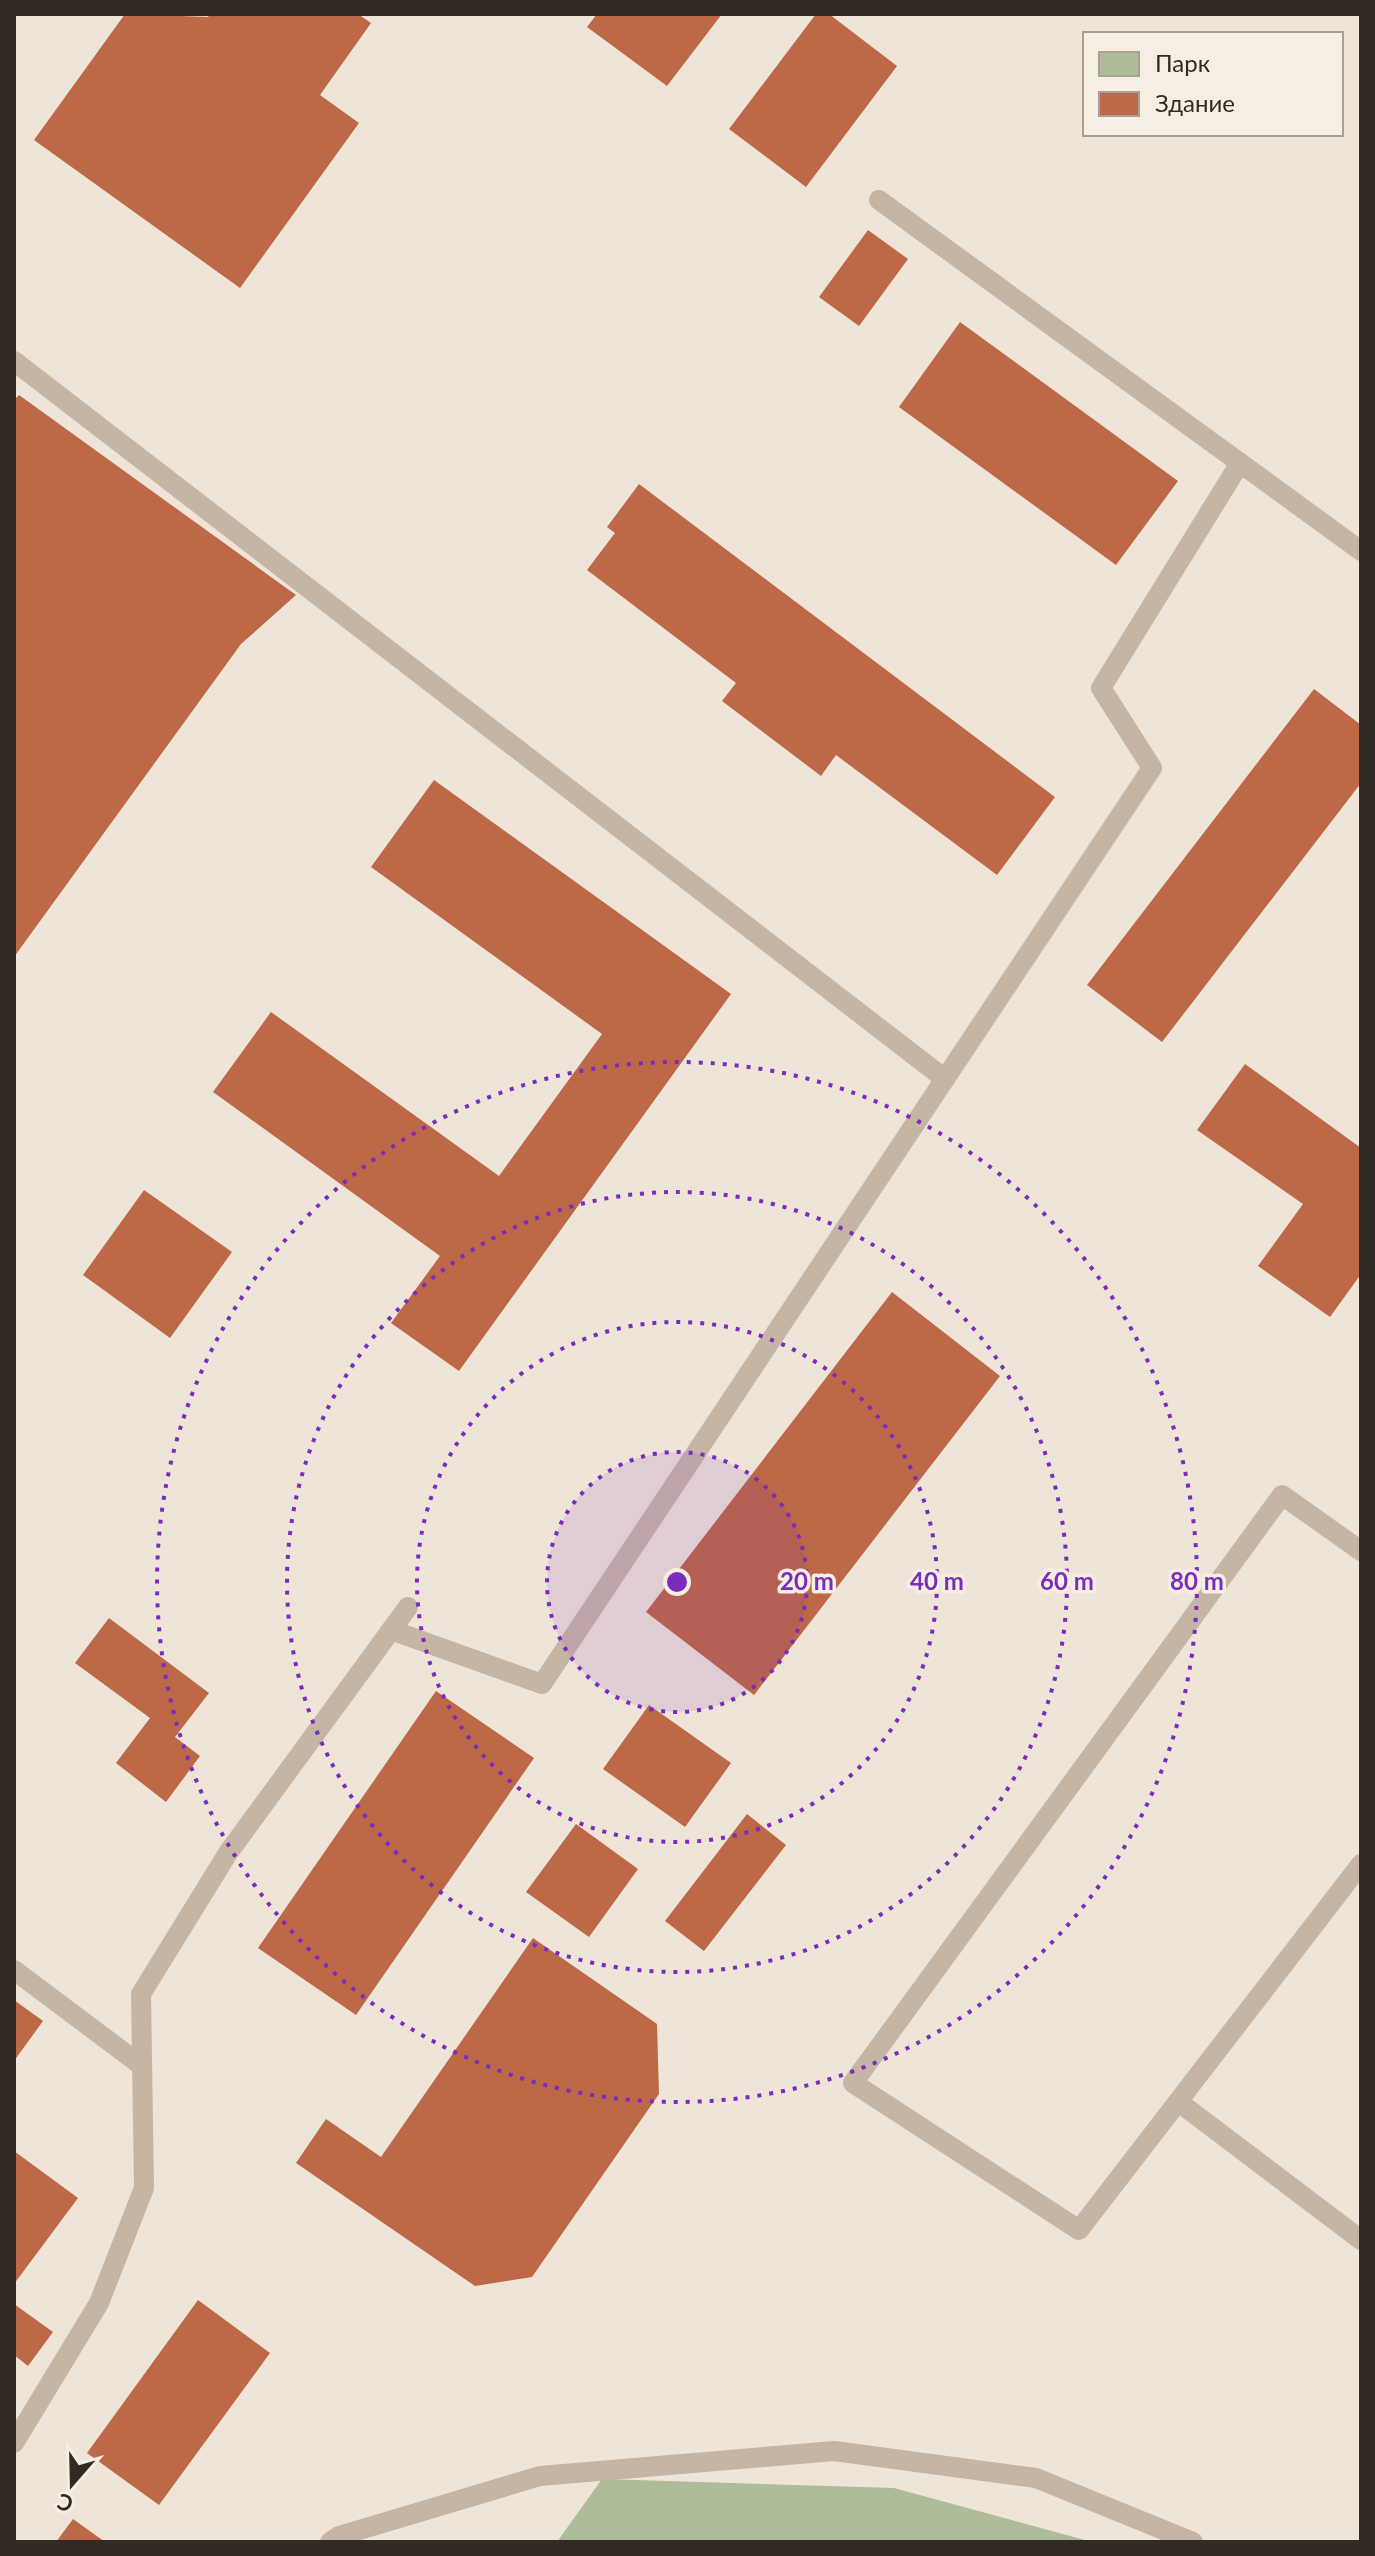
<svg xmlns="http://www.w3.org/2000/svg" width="1375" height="2556" viewBox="0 0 1375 2556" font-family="Lato,sans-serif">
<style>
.green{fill:#afbc99}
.building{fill:#bd6847}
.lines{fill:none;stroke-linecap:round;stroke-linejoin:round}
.lane{stroke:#c5b5a5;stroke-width:20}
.ring{fill:none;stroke:#7b2cbf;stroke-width:4;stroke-dasharray:4 8}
.centre{fill:#7b2cbf;stroke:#f7eee3;stroke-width:4}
.ring-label{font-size:24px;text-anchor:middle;font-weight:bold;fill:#7b2cbf;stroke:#f7eee3;stroke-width:7;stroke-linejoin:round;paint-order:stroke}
</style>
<rect width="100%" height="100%" fill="#eee4d7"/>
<path class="green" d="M602,2479l292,9 198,54h-535z"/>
<g class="building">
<path d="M125,14l83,3 2,-3h148l13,9 -51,72 39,28 -119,165 -206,-148z"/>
<path d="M597,14h125l-55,72 -80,-59z"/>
<path d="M816,14h13l68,52 -91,121 -77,-58z"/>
<path d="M868,230l40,29 -49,67 -40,-29z"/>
<path d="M960,322l218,159 -62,84 -217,-158z"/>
<path d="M19,395l277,200 -55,49 -227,313v-557z"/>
<path d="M639,484l416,313 -58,78 -161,-120 -15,21 -99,-75 14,-18 -149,-113 28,-37 -8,-6z"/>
<path d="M1314,689l47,36v58l-199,259 -75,-57z"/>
<path d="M434,780l297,214 -272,377 -68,-48 49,-67 -227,-164 58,-80 228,164 103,-142 -231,-167z"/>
<path d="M1245,1064l116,84v126l-31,43 -72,-51 45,-62 -106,-74z"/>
<path d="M144,1190l88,62 -62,86 -87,-63z"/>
<path d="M892,1292l108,84 -246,319 -108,-83z"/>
<path d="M109,1618l100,75 -34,44 25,19 -34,46 -50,-39 34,-45 -75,-55z"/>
<path d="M436,1691l98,67 -178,257 -98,-67z"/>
<path d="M649,1705l82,58 -46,64 -82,-58z"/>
<path d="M747,1814l39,31 -82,106 -39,-30z"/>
<path d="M576,1824l62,45 -49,68 -63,-45z"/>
<path d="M533,1938l124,86 2,70 -127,183 -57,9 -179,-123 30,-44 55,38z"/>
<path d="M14,2000l29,21 -29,40z"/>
<path d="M14,2151l64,47 -64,86z"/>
<path d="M198,2300l72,53 -111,152 -72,-52z"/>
<path d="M14,2304l39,28 -25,34 -14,-11z"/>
<path d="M73,2519l32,23h-49z"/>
</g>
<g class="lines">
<g class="lane">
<path d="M879,200l482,351"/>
<path d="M14,361l931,718"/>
<path d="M1361,1551l-79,-56 -429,588 226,147 282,-366"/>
<path d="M391,1630l151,54 610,-916 -51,-80 139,-225"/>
<path d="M14,1970l128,96"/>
<path d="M1180,2103l181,137"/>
<path d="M14,2443l85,-140 45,-115 -3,-194 87,-141 180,-246"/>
<path d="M330,2542l9,-6 201,-60 294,-25 202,27 157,64"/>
</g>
</g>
<circle cx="677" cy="1582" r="130" fill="#7b2cbf" fill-opacity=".12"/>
<g class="ring">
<circle cx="677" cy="1582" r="130"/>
<circle cx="677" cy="1582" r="260"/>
<circle cx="677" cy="1582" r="390"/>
<circle cx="677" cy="1582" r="520"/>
</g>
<circle cx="677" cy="1582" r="12" class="centre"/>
<g class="ring-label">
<text x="807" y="1590">20 m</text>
<text x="937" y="1590">40 m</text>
<text x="1067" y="1590">60 m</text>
<text x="1197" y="1590">80 m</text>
</g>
<rect width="1375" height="2556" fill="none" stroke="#312a25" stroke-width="32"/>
<rect x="1083" y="32" width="260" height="104" fill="#f7eee3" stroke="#a8a097" stroke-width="2"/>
<rect x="1099" y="52" width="40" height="24" fill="#afbc99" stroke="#a8a097" stroke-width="2"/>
<text x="1155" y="72" font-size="24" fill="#312a25">Парк</text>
<rect x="1099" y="92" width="40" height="24" fill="#bd6847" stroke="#a8a097" stroke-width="2"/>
<text x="1155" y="112" font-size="24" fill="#312a25">Здание</text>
<g transform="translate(72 2484) rotate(200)" stroke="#f7eee3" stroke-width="6" paint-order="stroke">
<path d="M0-6L14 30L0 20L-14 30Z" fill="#312a25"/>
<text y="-12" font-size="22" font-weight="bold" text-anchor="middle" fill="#312a25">С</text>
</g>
</svg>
